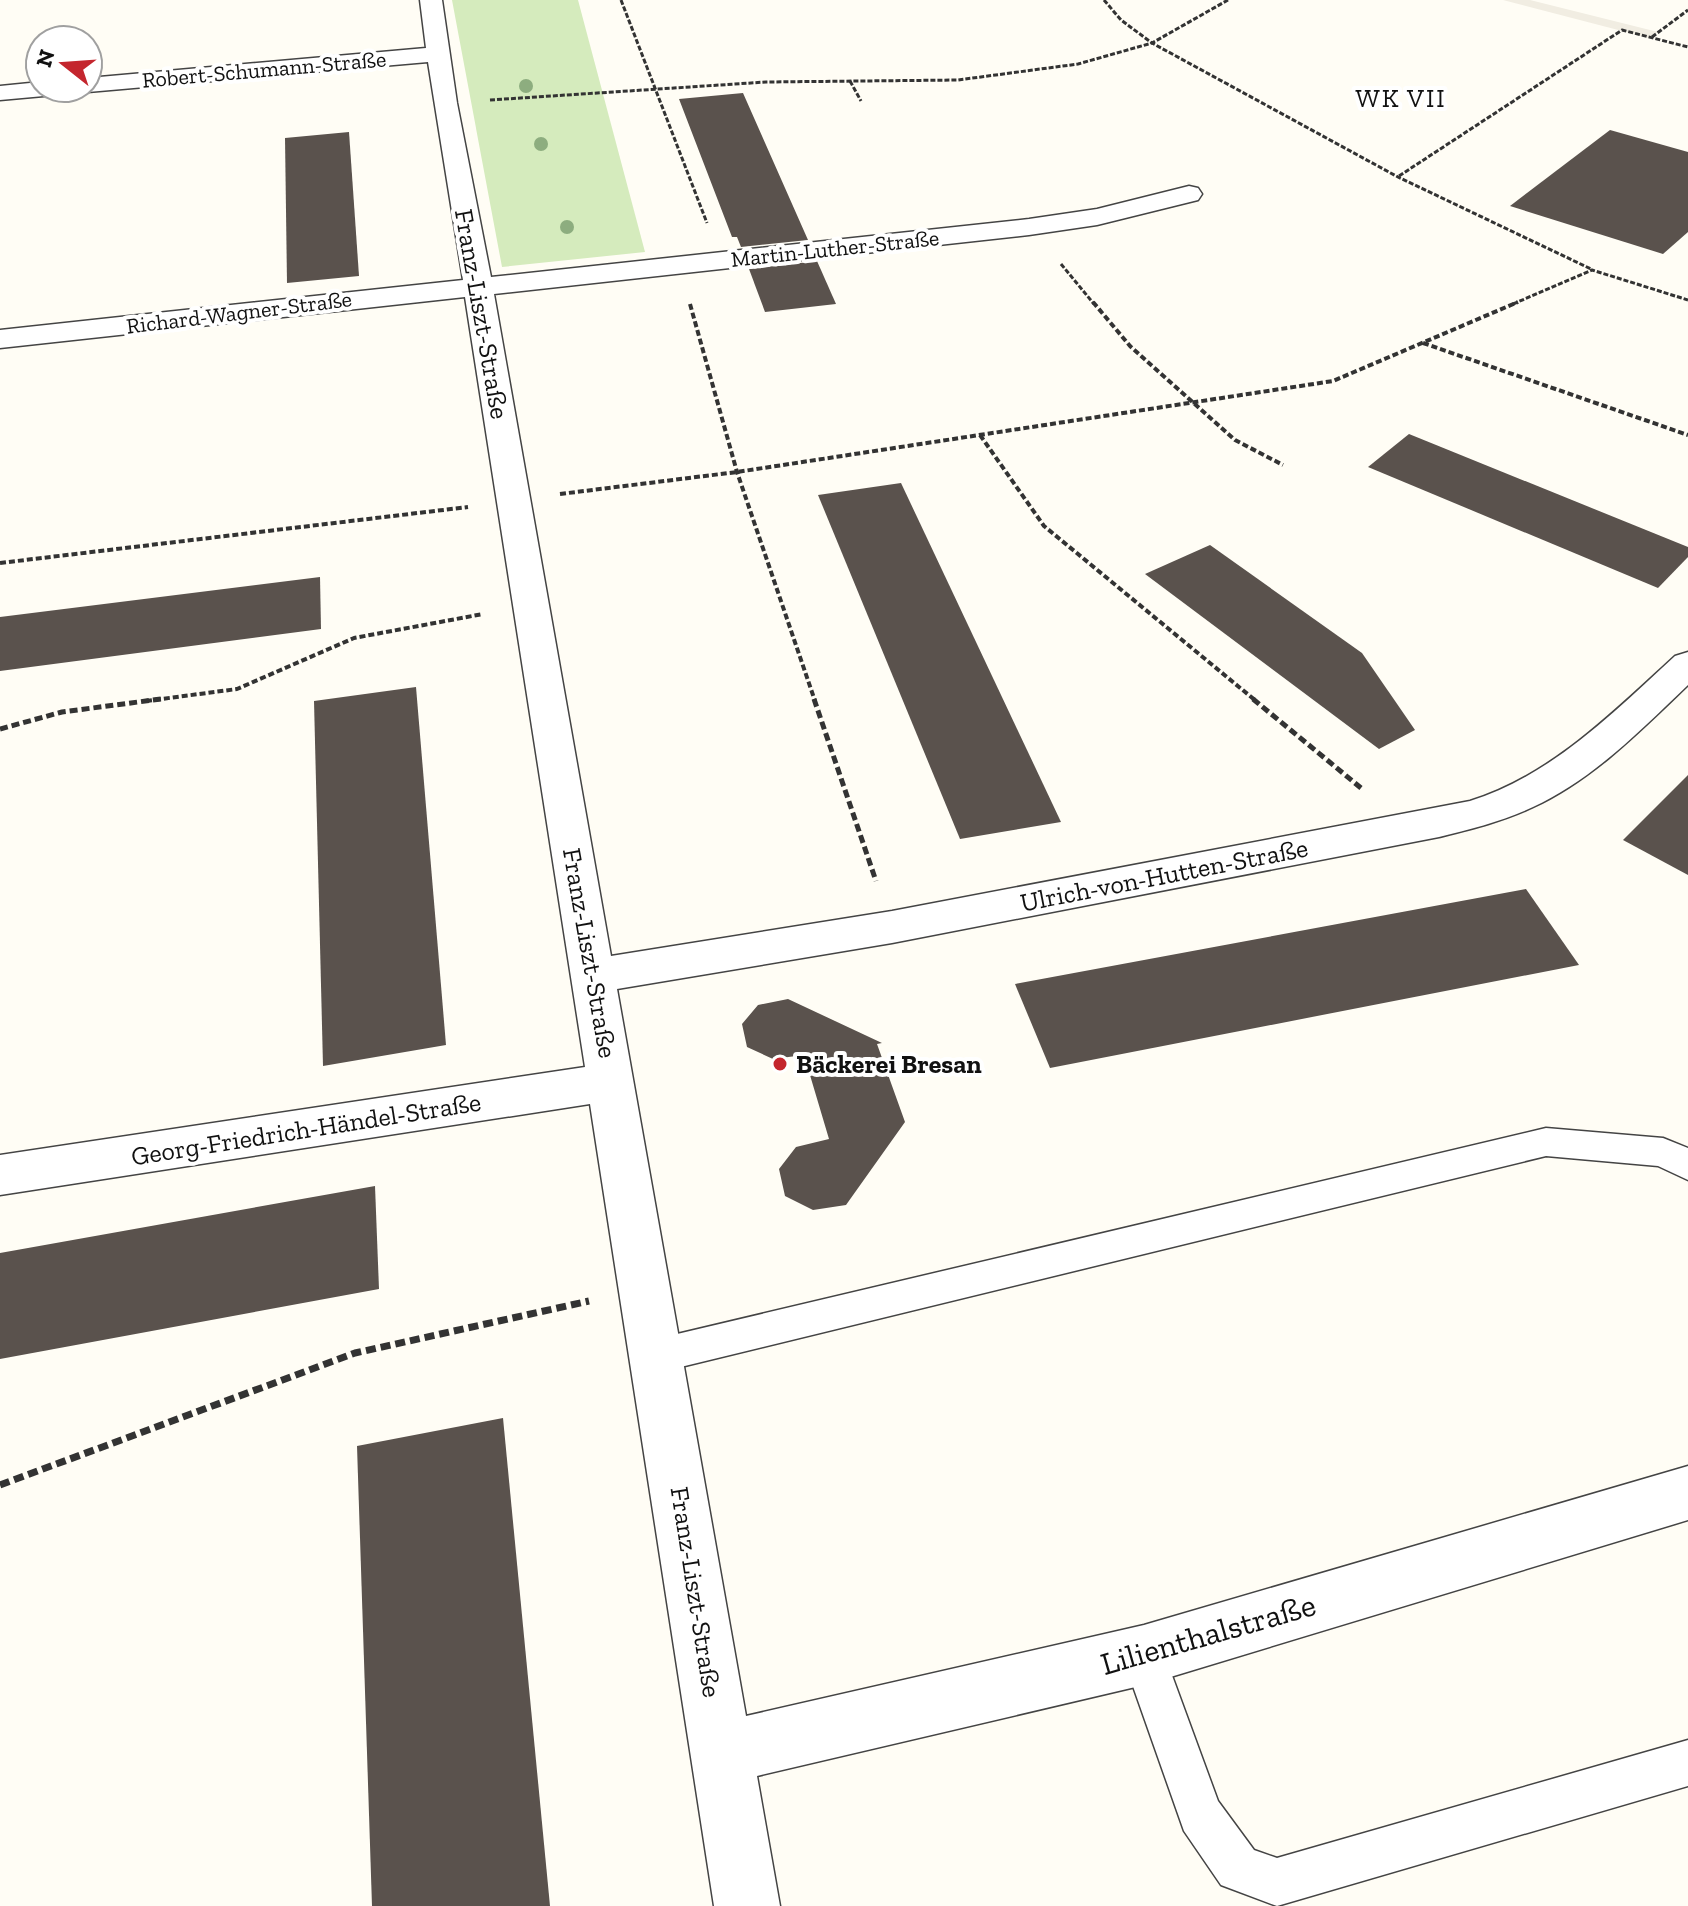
<svg xmlns="http://www.w3.org/2000/svg" width="1688" height="1906" viewBox="0 0 1688 1906" font-family="'Zilla Slab',serif">
<style>
.green{fill:#d5ebbd}
.plaza{fill:#f1ede2}
.building{fill:#5a524d}
.lines{fill:none;stroke-linecap:round;stroke-linejoin:round}
.service-casing{stroke:#444;stroke-width:3}
.minor-casing{stroke:#444;stroke-width:3}
.path-far3{stroke:#333;stroke-width:3;stroke-dasharray:5 2;stroke-linecap:butt}
.path-far2{stroke:#333;stroke-width:4;stroke-dasharray:6 3;stroke-linecap:butt}
.path-far1{stroke:#333;stroke-width:5;stroke-dasharray:8 4;stroke-linecap:butt}
.path{stroke:#333;stroke-width:7;stroke-dasharray:10 5;stroke-linecap:butt}
.service{fill:#fff;fill-rule:evenodd}
.minor{fill:#fff;fill-rule:evenodd}
.tree{fill:#8dad7f}
.poi-dot{fill:#c4262e;stroke:#fff;stroke-width:3}
.labels{text-anchor:middle;stroke-width:8;stroke-linejoin:round;paint-order:stroke}
.far-street-label{font-size:22px;fill:#111;stroke:#fff}
.far-quarter-label{font-size:26px;letter-spacing:2px;fill:#111;stroke:#fff}
.street-label{font-size:26px;fill:#111;stroke:#fff}
.poi-label{font-size:26px;font-weight:bold;fill:#111;stroke:#fff;text-anchor:start}
.near-street-label{font-size:32px;fill:#111;stroke:#fff}
</style>
<rect width="100%" height="100%" fill="#fffdf5"/>
<path class="green" d="M452,0h126l67,252 -143,15z"/>
<path class="plaza" d="M1503,0h27l128,32 -9,6z"/>
<g class="building">
<path d="M743,93l65,147 -67,7 -4,-10h-5l-53,-138z"/>
<path d="M1610,130l78,22v80l-25,22 -153,-48z"/>
<path d="M349,132l10,144 -72,7 -2,-145z"/>
<path d="M817,261l19,43 -71,8 -16,-43z"/>
<path d="M1409,434l279,113v10l-30,31 -290,-121z"/>
<path d="M901,483l160,339 -101,17 -142,-344z"/>
<path d="M1210,545l152,108 53,77 -36,19 -234,-175z"/>
<path d="M320,577l1,52 -321,42v-54z"/>
<path d="M416,687l30,358 -123,21 -9,-365z"/>
<path d="M1688,775v100l-65,-35z"/>
<path d="M1526,889l53,76 -529,103 -35,-84z"/>
<path d="M788,999l94,44 -5,1 28,78 -59,83 -33,5 -28,-14 -6,-27 17,-22 33,-8 -25,-84 -31,4 -26,-12 -5,-23 16,-19z"/>
<path d="M375,1186l4,103 -379,70v-106z"/>
<path d="M503,1418l47,488h-178l-15,-460z"/>
</g>
<g class="lines">
<defs>
<g id="service">
<path d="M1546,1128l117,10 25,10v32l-30,-14 -112,-10 -890,217 -14,-5 -5,-12 5,-12 14,-5z"/>
<path d="M1144,1633l15,7 59,161 36,49 23,8 411,-118v46l-411,120 -56,-21 -37,-54 -62,-176 7,-15z"/>
</g>
<g id="minor">
<path d="M420,0h22l15,103 34,174 538,-58 68,-10 92,-23 9,2 4,6 -4,6 -101,25 -68,10 -535,59 117,662 281,-45 578,-110c81,-25 144,-89 205,-145l13,-4v33c-47,45 -96,95 -155,122 -29,14 -62,22 -94,30l-547,106 -275,46 129,727 398,-91 544,-159v54l-544,165 -387,91 23,130h-66l-124,-802 -590,91v-40l585,-88 -120,-770 -465,51v-18l463,-50 -35,-218 -340,30 -10,-4h10v-10l338,-30z"/>
<path d="M40,82v6h27l-3,5 -9,2 -55,5v-14z"/>
</g>
</defs>
<use href="#service" class="service-casing"/>
<use href="#minor" class="minor-casing"/>
<g class="path-far3">
<path d="M621,0l86,223"/>
<path d="M1104,0l17,20 31,23 246,134 193,92"/>
<path d="M1652,37l36,-27"/>
<path d="M850,81l11,20"/>
<path d="M490,100l276,-18 192,-2 120,-16 74,-21 76,-43"/>
<path d="M1399,176l223,-146 66,17"/>
<path d="M1061,264l33,40"/>
<path d="M1513,304l79,-34 96,30"/>
</g>
<g class="path-far2">
<path d="M1093,302l37,44 105,94 48,25"/>
<path d="M690,304l47,168 78,229"/>
<path d="M1423,343l265,92"/>
<path d="M980,435l64,91 212,175"/>
<path d="M560,494l177,-22 596,-91 185,-79"/>
<path d="M0,563l468,-56"/>
<path d="M146,701l91,-12 117,-51 129,-24"/>
</g>
<g class="path-far1">
<path d="M814,699l62,182"/>
<path d="M1253,699l108,89"/>
<path d="M0,729l62,-17 99,-13"/>
</g>
<path class="path" d="M0,1485l355,-132 234,-52"/>
<use href="#service" class="service"/>
<use href="#minor" class="minor"/>
</g>
<g class="tree">
<circle cx="526" cy="86" r="7"/>
<circle cx="541" cy="144" r="7"/>
<circle cx="567" cy="227" r="7"/>
</g>
<circle class="poi-dot" cx="780" cy="1064" r="8"/>
<g class="labels">
<g class="far-street-label">
<text transform="translate(264 69) rotate(-5)" y="8">Robert-Schumann-Straße</text>
<text transform="translate(835 248) rotate(-6)" y="8">Martin-Luther-Straße</text>
<text transform="translate(239 312) rotate(-7)" y="8">Richard-Wagner-Straße</text>
</g>
<g class="far-quarter-label">
<text x="1401" y="107">WK VII</text>
</g>
<g class="street-label">
<text transform="translate(482 314) rotate(80)" y="9">Franz-Liszt-Straße</text>
<text transform="translate(1164 875) rotate(-11)" y="9">Ulrich-von-Hutten-Straße</text>
<text transform="translate(590 953) rotate(80)" y="9">Franz-Liszt-Straße</text>
<text transform="translate(306 1129) rotate(-9)" y="9">Georg-Friedrich-Händel-Straße</text>
<text transform="translate(696 1592) rotate(81)" y="9">Franz-Liszt-Straße</text>
</g>
<g class="poi-label">
<text x="796" y="1073">Bäckerei Bresan</text>
</g>
<g class="near-street-label">
<text transform="translate(1208 1634) rotate(-16)" y="11">Lilienthalstraße</text>
</g>
</g>
<g transform="translate(64 64) rotate(287)"><circle r="38" fill="#ffffff" stroke="#a0a0a0" stroke-width="2"/>
<path d="M0-6L14 30L0 20L-14 30Z" fill="#c4262e"/>
<text y="-12" font-size="22" font-weight="bold" text-anchor="middle" fill="#111111">N</text>
</g>
</svg>
